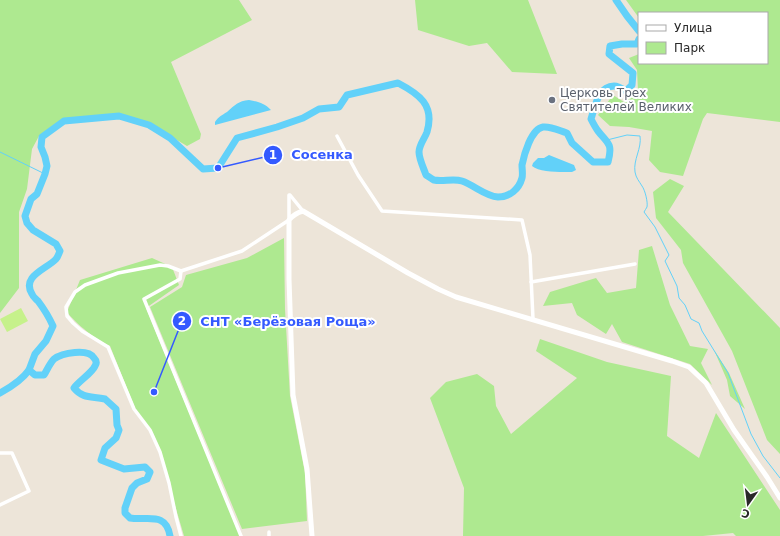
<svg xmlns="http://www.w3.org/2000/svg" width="780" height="536" viewBox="0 0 780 536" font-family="'DejaVu Sans',sans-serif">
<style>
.green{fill:#aee990}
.pitch{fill:#c6f18b}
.water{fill:#62d1f9}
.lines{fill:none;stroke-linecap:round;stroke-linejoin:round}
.stream{stroke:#62d1f9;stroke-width:1}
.river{stroke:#62d1f9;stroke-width:7}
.street{stroke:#fff;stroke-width:3.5}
.secondary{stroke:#fff;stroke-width:5}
.worship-dot{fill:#6b7280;stroke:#fff;stroke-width:1.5}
.labels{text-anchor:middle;stroke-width:4;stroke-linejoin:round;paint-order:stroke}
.worship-label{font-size:12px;fill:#5b616d;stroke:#fff;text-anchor:start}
.leader{fill:none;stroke:#345aff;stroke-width:1.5}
.callout-dot{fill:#345aff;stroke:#fff;stroke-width:1.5}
.mark-label{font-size:12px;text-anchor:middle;font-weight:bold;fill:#fff}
.callout-label{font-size:13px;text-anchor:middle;font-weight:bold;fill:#345aff;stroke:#fff;stroke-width:4;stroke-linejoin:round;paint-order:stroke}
</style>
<rect width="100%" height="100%" fill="#ede5d9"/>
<g class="green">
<path d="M0,0h239l13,20 -81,42 30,72 -1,5 -13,7 -37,-22 -32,-9 -54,5 -25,16 -7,13 -5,40 -8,23v76l-19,25z"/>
<path d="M415,0h113l29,74 -45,-2 -25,-29 -18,3 -51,-16z"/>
<path d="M626,0h154v122l-73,-9 -4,6 -20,57 -23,-4 -11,-12 3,-29 -23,-4 -19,-1 -12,-11 15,-20 11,7 14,-11 -1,-21 -8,-12 10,-4v9h128v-50h-128v5z"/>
<path d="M670,179l14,7 -16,26 112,116v126l-13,-14 -35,-89 -49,-88 -2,-13 -25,-32 -3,-26z"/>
<path d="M284,238l1,71 5,87 15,77 2,48 -65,8 -92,-222 32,-20 4,-12 61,-17z"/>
<path d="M652,246l18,59 20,41 18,3 -7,14 11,22 -22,-21 -68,-22 -10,-18 -6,10 -29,-19 -5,-12 -29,3 7,-14 46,-14 11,15 29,-5 3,-38z"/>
<path d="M152,258l20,9 7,18 -33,23 94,228h-56l-28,-95 -21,-33 -25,-62c-14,-6 -34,-22 -43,-34l13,-32z"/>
<path d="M540,339l67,23 64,14 -4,60 32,22 17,-45 64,97v26h-44l-3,-3 -30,3h-240l1,-48 -34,-90 16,-16 31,-8 17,12 2,20 15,28 66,-56 -41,-27z"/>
<path d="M714,350l15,23 16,36 -15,-13 -3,-16z"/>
</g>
<path class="pitch" d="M21,308l7,13 -21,11 -7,-13z"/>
<g class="water">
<path d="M249,100c10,2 15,3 22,10l-56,15v-3c3,-5 7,-7 12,-10 8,-7 11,-11 22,-12z"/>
<path d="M549,155l25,10 2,5 -4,2c-10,0 -32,1 -40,-6l1,-3 5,-5h6z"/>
</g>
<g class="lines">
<g class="stream">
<path d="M607,140l20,-5 13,1c2,12 -7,24 -5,36 1,6 4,9 7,14 3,4 6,16 5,21 -1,2 -2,3 -3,5l11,15 14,28 -4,6 12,25 2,12 6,7 6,14 8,4 3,8 26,42 23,61 12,22 17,22"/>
<path d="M0,152l45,22"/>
</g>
<g class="river">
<path d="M616,0l11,16 12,15"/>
<path d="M0,393c11,-6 22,-13 29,-23"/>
<path d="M170,536c-4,-25 -23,-15 -40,-18l-5,-5v-5l7,-20 5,-5 10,-4 3,-7 -5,-5 -21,2 -23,-9 4,-12 11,-10 3,-8 -2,-5 -1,-16 -11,-10c-13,-3 -22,0 -31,-11 5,-7 18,-15 21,-22 2,-3 1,-6 -1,-8 -6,-10 -32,-5 -40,1 -4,4 -7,11 -10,16h-9l-6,-5 6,-16 11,-13 7,-15c-4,-9 -9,-17 -15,-25 -2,-2 -5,-4 -6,-7 -11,-18 15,-25 24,-35 2,-2 3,-6 4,-8l-4,-7 -23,-14 -6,-7 -2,-7 6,-17 6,-5 8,-20 2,-8 -2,-9 -4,-10 1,-10 22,-16 55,-5 30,9 21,13 33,31 15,-1 19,-30 40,-11 26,-9 16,-9 20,-2 8,-12 51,-12c21,11 37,22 29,49 -2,6 -8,13 -8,20 0,7 5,17 7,23 3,2 6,4 8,5 9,2 19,-2 28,1 12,4 23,15 36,16 12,0 21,-8 24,-19 1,-4 0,-9 0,-13 2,-10 9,-36 21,-38 8,-1 17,4 24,6l5,10 21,19h15c5,-19 0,-18 -10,-31 -3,-4 -5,-8 -7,-12 4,-12 7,-33 23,-33 4,0 9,3 12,5l6,-6 1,-12 -24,-19 1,-8 12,-2h15l2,-5"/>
</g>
<g class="street">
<path d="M337,136l21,39 24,36 140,9 8,35 3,64"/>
<path d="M290,195l13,16"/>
<path d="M181,271l-13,-5 -8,-1 -42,8 -33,12 -10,7 -9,15 1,9 6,7 9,8 26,16 26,62 16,21 10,22 9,31 7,34 5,19"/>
<path d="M531,282l104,-18"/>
<path d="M0,453h12l17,38 -29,14"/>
<path d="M269,532v4"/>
<path d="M241,536l-97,-237 36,-20 1,-8 61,-20 47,-31v-25"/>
</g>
<path class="secondary" d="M312,536l-5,-67 -14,-74 -4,-116v-59c4,-5 7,-7 14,-9l105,62 30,16 18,8 216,64 17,6 17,16 28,47 33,47 13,21"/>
</g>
<circle class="worship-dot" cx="552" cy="100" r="4"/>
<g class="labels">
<g class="worship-label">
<text x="560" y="97">Церковь Трех<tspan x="560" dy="14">Святителей Великих</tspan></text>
</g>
</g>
<path class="leader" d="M218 168L273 155M154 392L182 321"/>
<g class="callout-dot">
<circle cx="218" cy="168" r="4"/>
<circle cx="154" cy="392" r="4"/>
<circle cx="273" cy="155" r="10"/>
<circle cx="182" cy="321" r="10"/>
</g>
<g class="mark-label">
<text x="273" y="159">1</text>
<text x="182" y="325">2</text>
</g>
<g class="callout-label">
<text x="322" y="159">Сосенка</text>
<text x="288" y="326">СНТ «Берёзовая Роща»</text>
</g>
<rect x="638" y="12" width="130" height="52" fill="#ffffff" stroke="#a9a9a9"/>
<rect x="646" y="25" width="20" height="6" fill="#ffffff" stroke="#a9a9a9"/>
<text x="674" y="32" font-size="12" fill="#292929">Улица</text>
<rect x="646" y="42" width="20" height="12" fill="#aee990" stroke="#a9a9a9"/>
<text x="674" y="52" font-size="12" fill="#292929">Парк</text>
<g transform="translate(748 504) rotate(194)" stroke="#ffffff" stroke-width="3" paint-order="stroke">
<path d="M0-3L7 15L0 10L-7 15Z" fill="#292929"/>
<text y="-6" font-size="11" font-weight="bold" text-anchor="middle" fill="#292929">С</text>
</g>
</svg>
